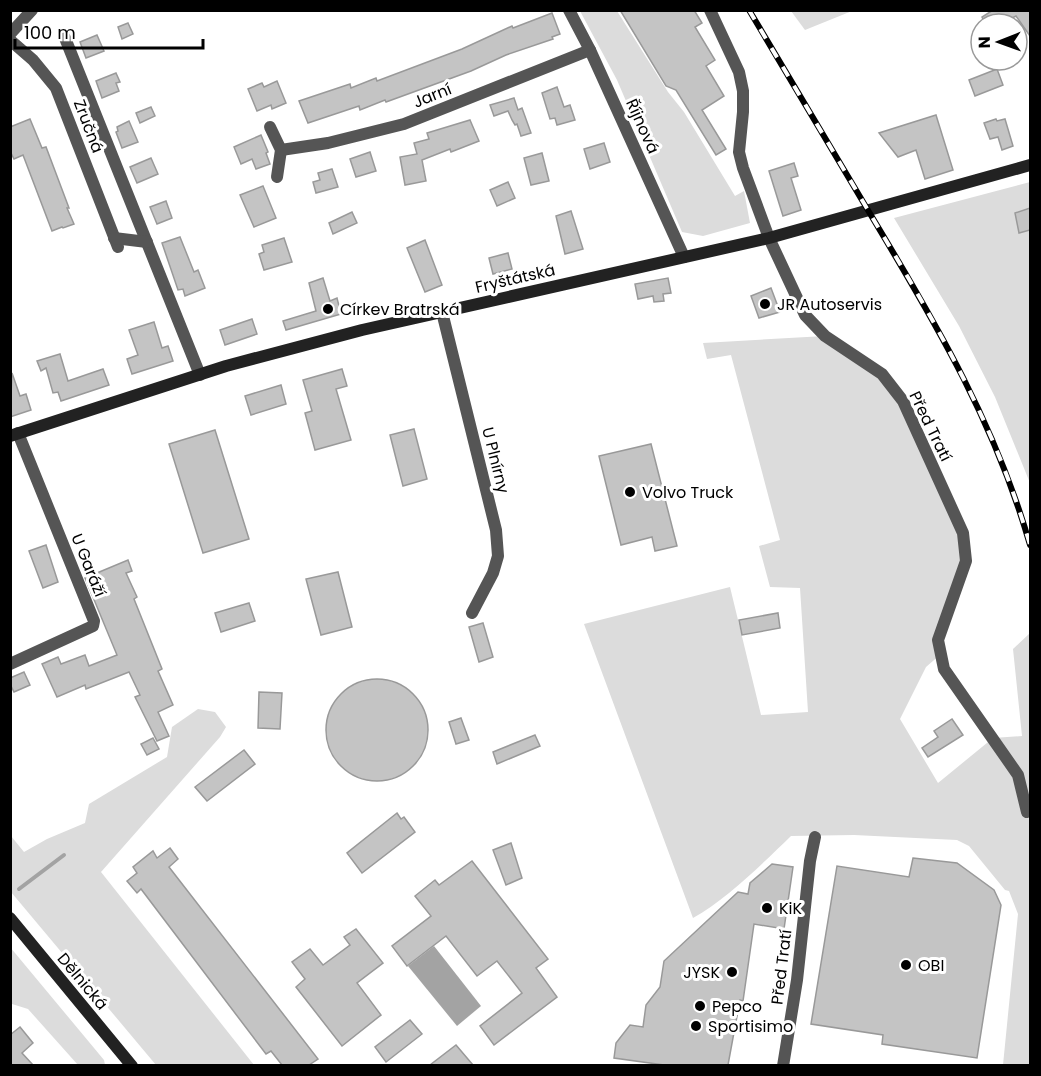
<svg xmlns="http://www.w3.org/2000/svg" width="1041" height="1076" viewBox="0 0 1041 1076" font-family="Poppins,sans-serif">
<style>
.green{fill:#dcdcdc}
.water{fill:#a3a3a3}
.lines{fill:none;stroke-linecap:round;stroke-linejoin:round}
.stream{stroke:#a3a3a3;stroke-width:4}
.building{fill:#c4c4c4;stroke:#999;stroke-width:1.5}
.street{stroke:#555;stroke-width:12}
.secondary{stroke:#222;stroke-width:12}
.rail-casing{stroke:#000;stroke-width:6}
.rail{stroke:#fff;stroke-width:4;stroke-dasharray:11;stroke-linecap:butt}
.poi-dot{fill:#000;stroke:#fff;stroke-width:2}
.labels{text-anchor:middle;stroke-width:6;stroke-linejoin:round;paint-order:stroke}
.street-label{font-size:16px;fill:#000;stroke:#fff}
.poi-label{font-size:16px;fill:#000;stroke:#fff;text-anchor:start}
</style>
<rect width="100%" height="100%" fill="#fff"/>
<g class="green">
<path d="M580,11h37l51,81 16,20 51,84 9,-5 6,32 -47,13 -21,-4 -65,-152z"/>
<path d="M791,11h61l-47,19z"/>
<path d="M1030,182v301l-35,-86 -36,-71 -65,-108z"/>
<path d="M825,336l37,23 41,42 60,132 3,28 -28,79 3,14 -15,13 -26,52 38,64 55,-45 29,-2 -9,-87 17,-16v432h-27l15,-151 -9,-23 -4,-1 -36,-44 -12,-6 -103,-5 -63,1c-28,27 -64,63 -98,82l-109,-294 146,-37 31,128 47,-3 -8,-124 -30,-1 -11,-41 21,-6 -49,-185 -24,4 -4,-16z"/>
<path d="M198,709l17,3 11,15 -6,10 -119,135 153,193h-98l-145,-173v-56l13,16 23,-13 38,-16 4,-19 78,-47 5,-30z"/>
<path d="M10,947l94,113 1,5h-27l-50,-56 -16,-5 -1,2z"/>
</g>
<path class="water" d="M434,946l47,60 -24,20 -49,-60z"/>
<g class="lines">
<path class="stream" d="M19,889l45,-34"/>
</g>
<g class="building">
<path d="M620,10h74l8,13 -7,4 20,33 -9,6 18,30 -22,14 24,39 -10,6 -40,-65 -10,-4z"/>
<path d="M993,10h37v26l-14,-20 -16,8h-15l-3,-7z"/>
<path d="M552,13l8,21 -8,3 1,2 -47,16 -35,16 -85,31 -1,-2 -25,10 -1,-4 -51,17 -9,-22 51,-17 1,4 25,-10 1,3 85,-32 50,-23 1,2z"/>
<path d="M128,23l5,11 -11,5 -4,-12z"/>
<path d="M97,35l7,16 -18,7 -6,-16z"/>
<path d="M997,69l6,16 -28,11 -6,-16z"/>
<path d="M116,73l4,9 -4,1 3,8 -17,7 -6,-17z"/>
<path d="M277,81l9,22 -14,6 -1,-4 -14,6 -9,-22 14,-6 2,4z"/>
<path d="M557,87l7,20 6,-2 5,15 -18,5 -2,-7 -5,1 -8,-26z"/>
<path d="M514,98l4,12 4,-2 9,25 -10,3 -4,-12 -2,1 -3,-5 -4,-9 -14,5 -4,-11z"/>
<path d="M151,107l4,9 -15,7 -4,-10z"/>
<path d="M936,115l17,55 -28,9 -9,-29 -18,7 -19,-24z"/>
<path d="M30,119l12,29 4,-1 23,61h-2l7,16 -11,4 -1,-1 -10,4 -29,-76 -9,4 -4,-8v-24z"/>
<path d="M996,119l1,2 8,-2 8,27 -11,4 -4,-13 -8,2 -6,-16z"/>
<path d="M470,120l9,21 -28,11 -1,-3 -28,11 4,21 -21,4 -5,-28 17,-3 -3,-11 15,-4 -2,-6z"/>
<path d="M129,121l9,21 -16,6 -6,-16 2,-1 -1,-4z"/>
<path d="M261,135l7,17 -2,1 4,11 -14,5 -4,-10 -11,5 -7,-17z"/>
<path d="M604,143l6,19 -20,7 -6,-20z"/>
<path d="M370,152l6,19 -20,6 -6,-18z"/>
<path d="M542,153l7,28 -18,4 -7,-27z"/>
<path d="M151,158l7,16 -21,9 -7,-16z"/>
<path d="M794,163l4,13 -7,2 10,32 -18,6 -14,-45z"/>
<path d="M332,169l6,18 -22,6 -3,-11 7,-2 -2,-7z"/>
<path d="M508,182l7,16 -18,8 -7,-16z"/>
<path d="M263,186l13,32 -22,9 -14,-32z"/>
<path d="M166,201l6,17 -15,6 -7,-17z"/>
<path d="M1030,208v22l-11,3 -4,-20z"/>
<path d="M571,211l12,38 -18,5 -9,-38z"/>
<path d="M352,212l5,11 -24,11 -4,-11z"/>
<path d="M180,237l14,35 4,-2 7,18 -20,8 -2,-7 -5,1 -16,-47z"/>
<path d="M284,238l8,24 -28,8 -5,-16 5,-2 -2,-7z"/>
<path d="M425,240l17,45 -17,7 -18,-44z"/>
<path d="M508,253l4,16 -19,5 -4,-16z"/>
<path d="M323,278l7,23 7,-3 4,16 -55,16 -3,-9 33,-10 -7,-28z"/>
<path d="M668,278l3,15 -8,1 1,7 -10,1 -1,-6 -15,3 -3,-15z"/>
<path d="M771,288l9,24 -21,6 -8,-22z"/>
<path d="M252,319l5,15 -32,11 -5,-15z"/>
<path d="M154,322l8,26 6,-2 5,15 -41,13 -5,-15 11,-4 -9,-25z"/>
<path d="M60,354l8,27 35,-12 6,16 -48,16 -3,-9 -5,1 -7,-25 -5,3 -4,-10z"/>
<path d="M342,369l5,17 -11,3 15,51 -36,10 -10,-37 7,-2 -9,-31z"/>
<path d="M12,373l8,23 6,-2 5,16 -21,7z"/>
<path d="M281,385l5,19 -35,11 -6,-19z"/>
<path d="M414,429l13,50 -24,7 -13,-51z"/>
<path d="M215,430l34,109 -46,14 -34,-109z"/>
<path d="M651,444l26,102 -22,5 -3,-14 -31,8 -22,-89z"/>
<path d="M46,545l12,37 -15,6 -14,-37z"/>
<path d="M128,560l4,11 -6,2 11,24 -3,2 28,70 -4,2 15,34 -15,7 11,24 -12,5 -22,-44 5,-2 -11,-23 -43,17 -1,-4 -28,12 -15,-33 16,-7 3,7 24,-9 4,11 28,-11 -32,-77z"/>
<path d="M338,572l14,55 -31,8 -15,-56z"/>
<path d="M249,603l6,18 -34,11 -6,-19z"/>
<path d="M778,613l2,15 -38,7 -3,-15z"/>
<path d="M483,623l10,34 -14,5 -10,-35z"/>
<path d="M24,672l6,13 -16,7 -4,-8v-6z"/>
<circle cx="377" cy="730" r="51"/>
<path d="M259,692l23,1 -2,36 -22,-1z"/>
<path d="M461,718l8,22 -13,4 -7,-22z"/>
<path d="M952,719l11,16 -35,22 -6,-9 16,-11 -4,-6z"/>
<path d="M535,735l5,11 -43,18 -4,-12z"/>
<path d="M153,738l6,11 -12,6 -6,-11z"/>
<path d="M244,750l11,14 -48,37 -12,-14z"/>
<path d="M397,813l4,6 3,-2 11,15 -53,41 -15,-20z"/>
<path d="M511,843l11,35 -16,7 -13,-35z"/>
<path d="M170,848l8,11 -9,8 149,192 -9,6h-27l-11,-14 -5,3 -125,-165 -4,4 -10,-12 10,-8 -4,-6 20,-16 4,7z"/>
<path d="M913,858l44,5 37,27 7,15 -24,153 -95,-14 1,-9 -72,-11 26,-158 72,11z"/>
<path d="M472,861l76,98 -12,9 21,29 -63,48 -14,-19 42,-33 -25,-32 -20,15 -31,-40 -39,30 -15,-20 39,-30 -16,-20 20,-16 4,5z"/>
<path d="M772,864l21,3 -9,62 -30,-5 -11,77 -3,-1 -12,65h-64l-50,-7 2,-15 14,-18 13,2 3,-22 14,-18 4,-26 74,-69 10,2 2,-11z"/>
<path d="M356,929l27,34 -26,20 24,32 -39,31 -46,-59 9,-8 -13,-17 18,-13 13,16 27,-20 -6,-8z"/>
<path d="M410,1020l12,14 -36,28 -11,-15z"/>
<path d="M20,1027l13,16 -11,10 11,12h-23v-30z"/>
<path d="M456,1045l17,20h-43z"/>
</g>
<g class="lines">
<g class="street">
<path d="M569,10l21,40 94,207"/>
<path d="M710,10l29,62 4,19v21l-4,40 4,16 26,70 36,77 20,21 57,38 21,27 60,132 3,28 -28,79 6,29 74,106 9,37"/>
<path d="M10,34l22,-24"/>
<path d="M65,38l135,337"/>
<path d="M10,40l23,20 23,28 62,159"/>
<path d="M270,127l11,23 -4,27"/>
<path d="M281,150l47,-7 76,-19 186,-74"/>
<path d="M114,238l33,4"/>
<path d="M442,312l54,218 2,26 -5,17 -21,40"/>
<path d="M10,664l83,-38 1,-5 -76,-188"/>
<path d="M783,1066l14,-86 13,-119 5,-24"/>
</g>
<g class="secondary">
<path d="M10,436l216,-70 136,-36 407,-92 261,-73"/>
<path d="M10,918l122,148"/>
</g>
<defs>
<path id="rail" d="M749,10c42,71 84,141 126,212 63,105 121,204 155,323"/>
</defs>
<use href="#rail" class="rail-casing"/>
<use href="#rail" class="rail"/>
</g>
<g class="poi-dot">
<circle cx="765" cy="304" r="6"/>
<circle cx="328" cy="309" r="6"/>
<circle cx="630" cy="492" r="6"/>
<circle cx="767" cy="908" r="6"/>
<circle cx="906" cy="965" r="6"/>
<circle cx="732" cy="972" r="6"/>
<circle cx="700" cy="1006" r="6"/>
<circle cx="696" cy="1026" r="6"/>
</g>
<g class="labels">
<g class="street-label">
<text transform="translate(432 95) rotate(-22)" y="6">Jarní</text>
<text transform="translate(89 126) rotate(69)" y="6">Zručná</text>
<text transform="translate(643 126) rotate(66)" y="6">Říjnová</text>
<text transform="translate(515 278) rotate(-13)" y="6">Fryštátská</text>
<text transform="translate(931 426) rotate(64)" y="6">Před Tratí</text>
<text transform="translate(496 460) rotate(76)" y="6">U Plnírny</text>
<text transform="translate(89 565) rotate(68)" y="6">U Garáží</text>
<text transform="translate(781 967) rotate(-83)" y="6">Před Tratí</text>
<text transform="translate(83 981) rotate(50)" y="6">Dělnická</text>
</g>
<g class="poi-label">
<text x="777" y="310">JR Autoservis</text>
<text x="340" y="315">Církev Bratrská</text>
<text x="642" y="498">Volvo Truck</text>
<text x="779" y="914">KiK</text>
<text x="918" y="971">OBI</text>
<text x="720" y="978" text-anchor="end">JYSK</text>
<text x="712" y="1012">Pepco</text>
<text x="708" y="1032">Sportisimo</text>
</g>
</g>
<rect width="1041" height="1076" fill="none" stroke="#000000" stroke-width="24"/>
<g transform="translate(999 42) rotate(269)"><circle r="28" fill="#ffffff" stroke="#999999" stroke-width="1.5"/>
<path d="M0-4.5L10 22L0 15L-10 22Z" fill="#000000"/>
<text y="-9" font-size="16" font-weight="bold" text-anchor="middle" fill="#000000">N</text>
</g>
<path d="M15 39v9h188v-9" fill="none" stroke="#000000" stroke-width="3"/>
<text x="24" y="39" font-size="18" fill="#000000" stroke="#ffffff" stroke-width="4.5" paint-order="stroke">100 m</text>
</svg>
